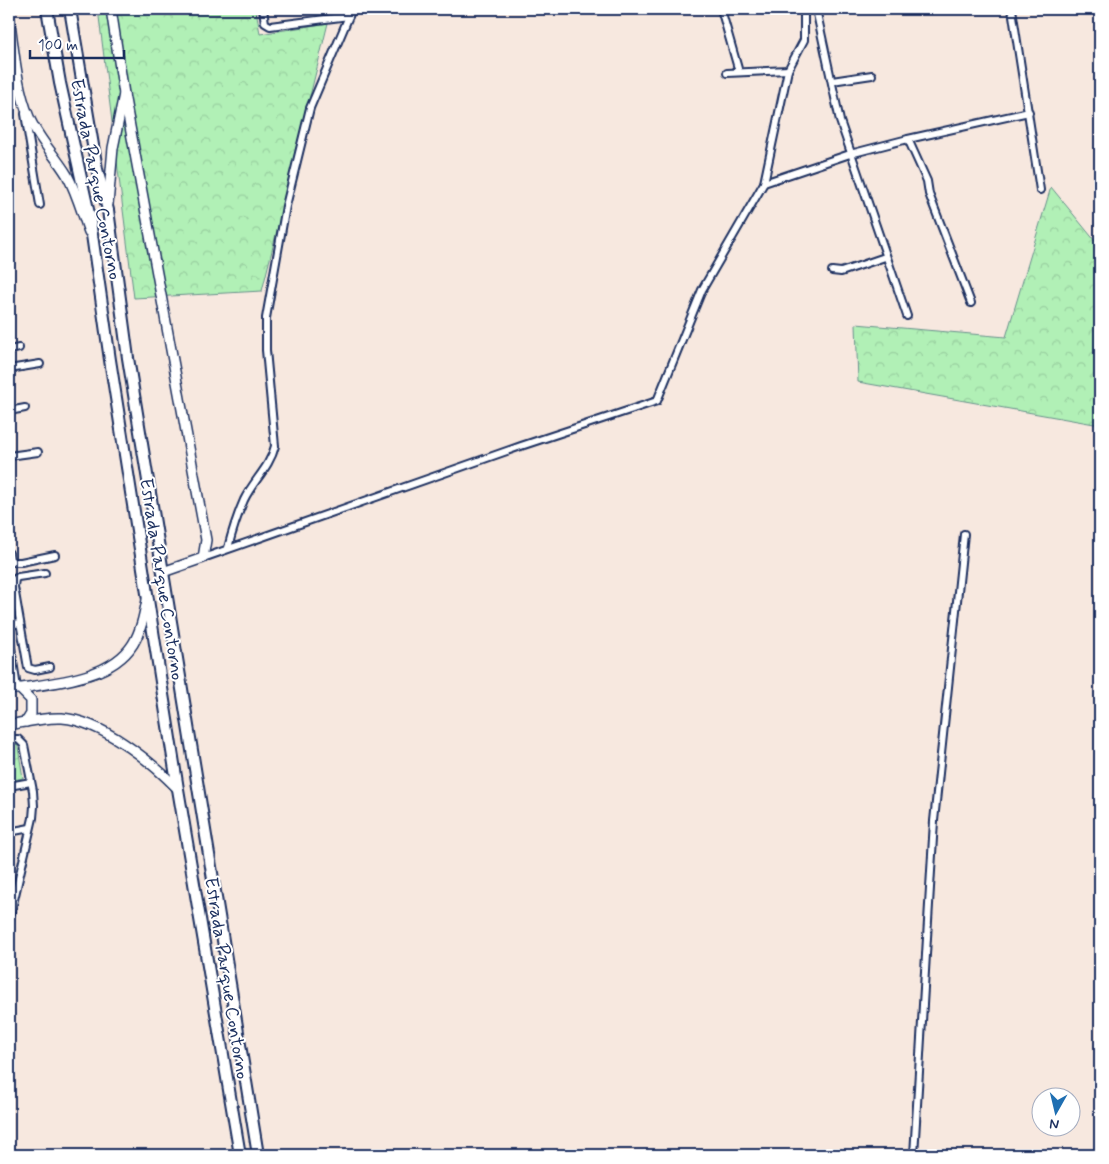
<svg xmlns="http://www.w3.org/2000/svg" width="1109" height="1164" viewBox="0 0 1109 1164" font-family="Mynerve,sans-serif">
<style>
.forest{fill:url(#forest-crowns);stroke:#66908a}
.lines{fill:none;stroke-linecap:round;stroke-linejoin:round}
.minor-casing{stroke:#1b2f5e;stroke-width:10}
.major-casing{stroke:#1b2f5e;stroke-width:12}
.highway-casing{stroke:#1b2f5e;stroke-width:14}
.minor{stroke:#fff;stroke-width:6}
.major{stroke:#fff;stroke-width:9}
.highway{stroke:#fff;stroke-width:10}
.labels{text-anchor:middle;stroke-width:4;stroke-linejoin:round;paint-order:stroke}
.street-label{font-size:19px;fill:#1b2f5e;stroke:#fff}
</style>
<defs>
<pattern id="forest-crowns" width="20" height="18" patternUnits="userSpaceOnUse" patternTransform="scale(1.25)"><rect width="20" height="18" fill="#b1f0b6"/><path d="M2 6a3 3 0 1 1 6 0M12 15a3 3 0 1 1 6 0" fill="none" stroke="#98ce9f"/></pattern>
</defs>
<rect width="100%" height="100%" fill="#f7e8df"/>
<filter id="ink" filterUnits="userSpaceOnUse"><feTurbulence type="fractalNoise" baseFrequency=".02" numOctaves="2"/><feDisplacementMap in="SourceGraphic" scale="10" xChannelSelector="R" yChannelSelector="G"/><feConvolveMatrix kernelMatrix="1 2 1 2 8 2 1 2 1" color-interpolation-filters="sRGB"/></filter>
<g filter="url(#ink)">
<g class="forest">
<path d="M98,9h158l4,25 68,-11 -66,268 -128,7z"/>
<path d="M1051,187l49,60v178l-242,-43 -2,-58 150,13z"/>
<path d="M17,741l6,37 -14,3v-39z"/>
</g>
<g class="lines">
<defs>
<g id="minor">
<path d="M263,9l2,14 5,3 79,-10"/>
<path d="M721,9l18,63"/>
<path d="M816,9l24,112 67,195"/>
<path d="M1012,9l28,181"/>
<path d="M727,73l61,-3"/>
<path d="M832,81l40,-6"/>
<path d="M1100,93v3"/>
<path d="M25,114l15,91"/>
<path d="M908,139l19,42 2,13 42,109"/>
<path d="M764,183l86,-29 58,-15 121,-27"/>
<path d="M832,271l9,1 44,-15"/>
<path d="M9,350l10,-2"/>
<path d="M9,369l31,-5"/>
<path d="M9,411l16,-3"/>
<path d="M9,456l29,-4"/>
<path d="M228,548c4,-16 9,-32 16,-48 9,-19 26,-33 31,-54l-9,-96v-32l20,-112 24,-98 42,-99"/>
<path d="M9,553l1,7 4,2h7l34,-7"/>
<path d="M203,558l318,-112 136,-45 45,-111 62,-107 24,-113 16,-30v-31"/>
<path d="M45,573l-27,4 -3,2 -1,8 14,81 7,2 15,-3"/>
<path d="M9,625l11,-2"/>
<path d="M9,634l8,54"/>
<path d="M9,739h9l6,6 9,46 1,15 -1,12 -24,103"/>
<path d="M9,786l22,-4"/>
<path d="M9,832l21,-4"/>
<path d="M914,1155l20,-334 30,-287"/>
</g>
<g id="major">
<path d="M9,16c5,33 7,70 20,101 9,22 26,38 38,58 10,18 15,38 22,57"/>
<path d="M124,94l82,446 -3,18 -40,14"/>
<path d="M108,204l5,-56 11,-54 -13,-85"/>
<path d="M19,688l12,12v14l-5,8"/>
<path d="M9,690c39,-7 101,-9 124,-46 8,-13 11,-29 14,-44"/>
<path d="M9,725c17,-3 35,-8 53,-7 40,3 89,43 116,71"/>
</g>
<g id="highway">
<path d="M47,9l13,74 29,131 21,146 68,429 62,366"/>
<path d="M70,9l27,160 11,41 20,148 130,797"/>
</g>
</defs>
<use href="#minor" class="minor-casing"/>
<use href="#major" class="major-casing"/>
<use href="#highway" class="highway-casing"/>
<use href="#minor" class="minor"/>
<use href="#major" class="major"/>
<use href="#highway" class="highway"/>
</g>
</g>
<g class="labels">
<g class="street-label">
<text transform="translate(97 179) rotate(79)" y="7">Estrada Parque Contorno</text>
<text transform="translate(163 579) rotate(81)" y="7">Estrada Parque Contorno</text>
<text transform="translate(228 978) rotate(81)" y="7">Estrada Parque Contorno</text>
</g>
</g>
<rect width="1109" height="1164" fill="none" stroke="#fff" stroke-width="30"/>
<rect x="15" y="15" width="1079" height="1134" fill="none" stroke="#1b2f5e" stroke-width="2" filter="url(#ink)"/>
<g transform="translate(1056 1112) rotate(188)"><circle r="24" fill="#ffffff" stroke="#a4acbf"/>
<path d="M0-4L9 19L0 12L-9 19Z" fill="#1f6fb2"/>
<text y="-8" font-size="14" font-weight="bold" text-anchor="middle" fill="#1b2f5e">N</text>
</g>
<path d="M30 50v8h94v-8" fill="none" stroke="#1b2f5e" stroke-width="2.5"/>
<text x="38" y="50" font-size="15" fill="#1b2f5e" stroke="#ffffff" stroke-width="4" paint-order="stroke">100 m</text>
</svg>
